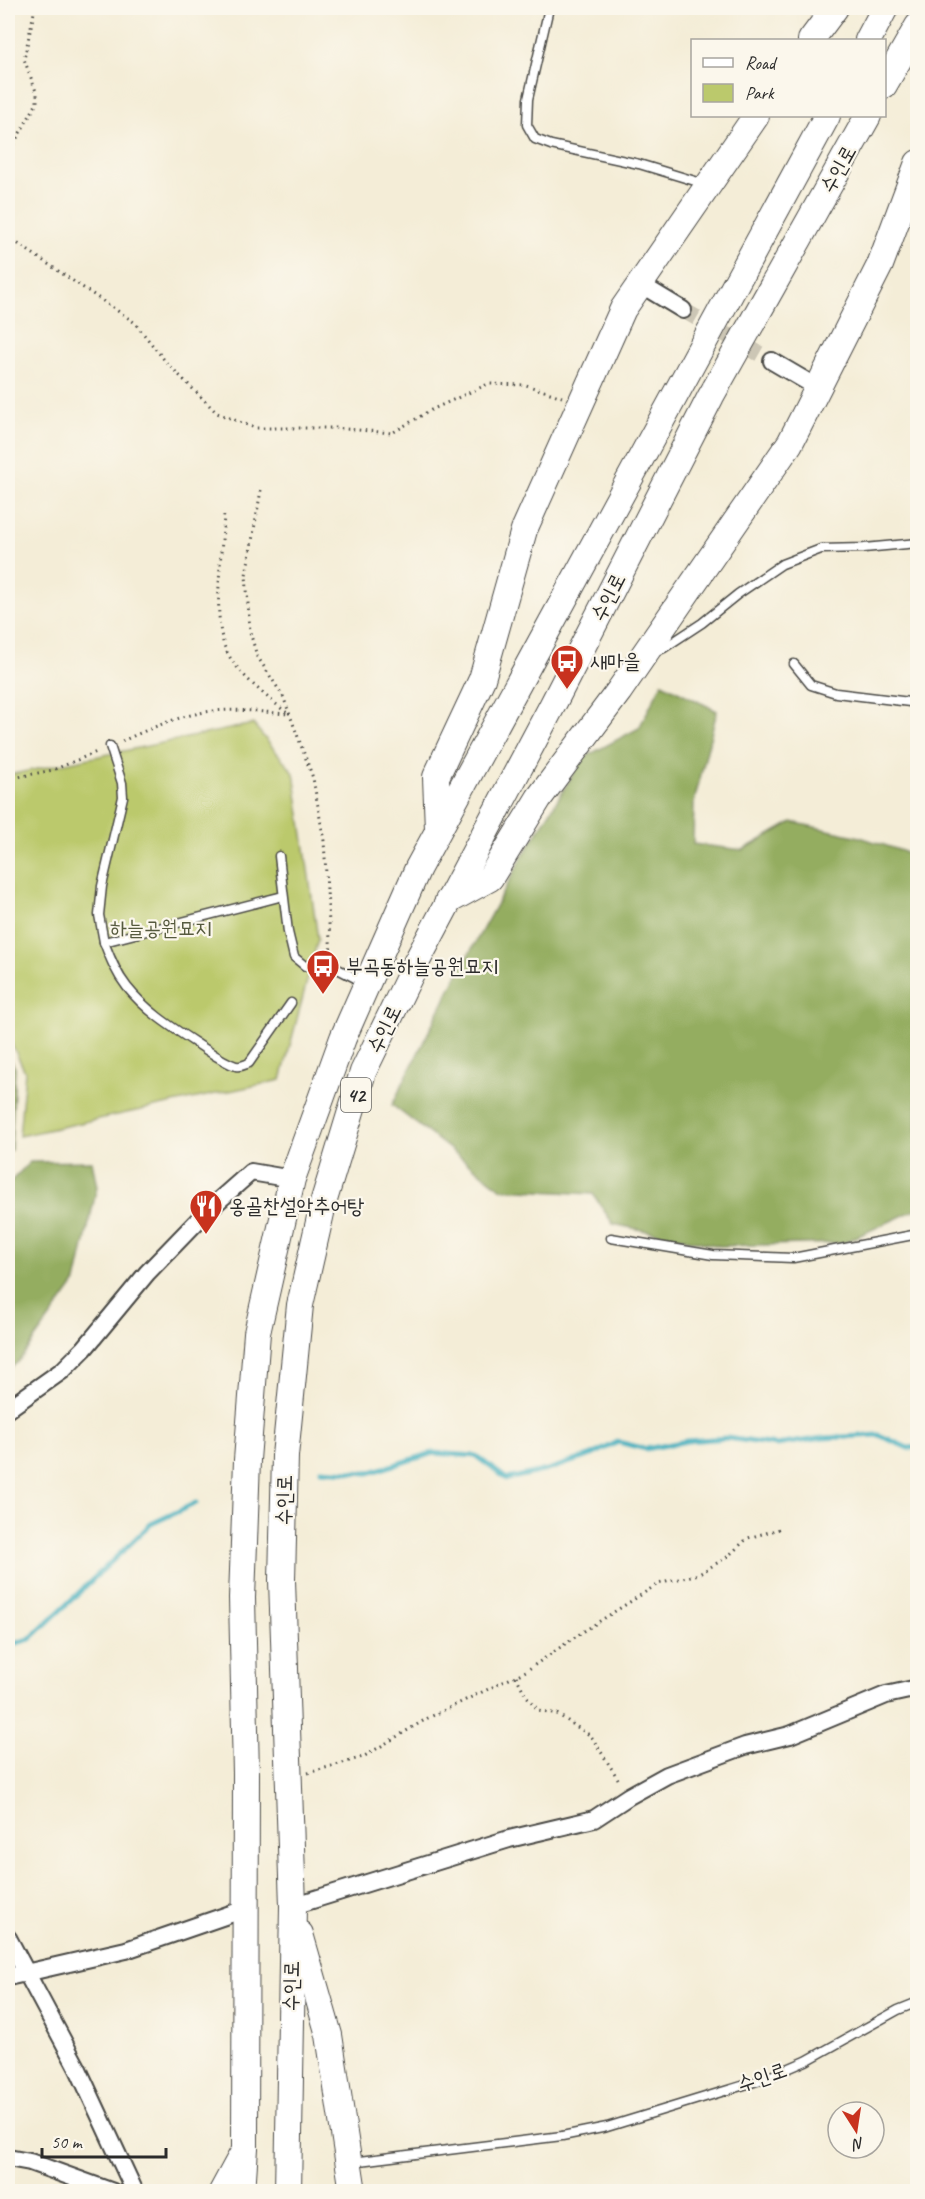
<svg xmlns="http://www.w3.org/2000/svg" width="925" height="2199" viewBox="0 0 925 2199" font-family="Caveat,'Poor Story',sans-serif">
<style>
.green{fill:#bbc96c;stroke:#737a4c;stroke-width:1.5}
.forest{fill:#94ad60;stroke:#606c46;stroke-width:1.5}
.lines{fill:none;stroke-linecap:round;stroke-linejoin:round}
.stream{stroke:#40aebd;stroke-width:5}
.street-tunnel{stroke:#ccc6b5;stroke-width:16;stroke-dasharray:16 8;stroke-linecap:butt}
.lane-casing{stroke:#494845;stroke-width:11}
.street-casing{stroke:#494845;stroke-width:20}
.primary-casing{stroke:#494845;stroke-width:28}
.path{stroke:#494845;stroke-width:3;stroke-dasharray:1.5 4.5;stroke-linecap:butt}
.lane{stroke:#fff;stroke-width:8}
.street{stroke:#fff;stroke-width:16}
.primary{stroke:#fff;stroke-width:26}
.labels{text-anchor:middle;stroke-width:4.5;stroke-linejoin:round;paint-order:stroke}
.shield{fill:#fbf7ec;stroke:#696865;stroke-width:1.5}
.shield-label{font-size:20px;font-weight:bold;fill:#2b2b2b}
.street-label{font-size:21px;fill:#2b2b2b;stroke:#fbf7ec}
.poi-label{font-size:21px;fill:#2b2b2b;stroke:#fbf7ec;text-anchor:start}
.park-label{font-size:21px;fill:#565a3e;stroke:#fbf7ec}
</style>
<rect width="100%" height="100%" fill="#fbf7ec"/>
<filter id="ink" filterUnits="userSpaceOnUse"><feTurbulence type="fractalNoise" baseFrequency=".0167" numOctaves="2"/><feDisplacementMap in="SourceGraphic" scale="12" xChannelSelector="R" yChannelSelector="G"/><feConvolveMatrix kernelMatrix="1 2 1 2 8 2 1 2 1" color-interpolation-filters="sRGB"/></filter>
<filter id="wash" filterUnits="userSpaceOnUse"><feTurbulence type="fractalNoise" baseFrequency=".008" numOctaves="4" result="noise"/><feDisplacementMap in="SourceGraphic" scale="24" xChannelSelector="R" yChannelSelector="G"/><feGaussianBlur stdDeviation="1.35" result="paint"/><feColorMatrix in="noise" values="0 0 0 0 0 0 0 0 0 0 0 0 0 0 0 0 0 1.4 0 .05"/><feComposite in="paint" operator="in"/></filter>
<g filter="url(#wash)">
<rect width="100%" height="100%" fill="#f4edd7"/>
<path class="green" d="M253,724l41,49 24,166 -37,141 -262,56 6,-64 -17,-36v-261z"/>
<g class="forest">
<path d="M662,683l55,28 -23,91 -1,42 50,6 49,-28 68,15 57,19v353l-74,34 -123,3 -107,-22 -20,-30 -91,-5 -110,-84 61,-122 70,-127 60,-98 56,-30z"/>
<path d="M8,1054l7,14 -4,82 -3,2z"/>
<path d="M92,1161l5,26 -21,95 -57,79 -11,9v-186l22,-22z"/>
</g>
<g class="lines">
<g class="stream">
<path d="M321,1470l47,3 65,-20 43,3 31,23 40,-9 45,-15 26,-13 28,7 41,-8 40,-3 49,7 47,-7 56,-3 29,13 10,-1"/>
<path d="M8,1645l22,-6 121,-115 45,-21"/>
</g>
</g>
</g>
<g filter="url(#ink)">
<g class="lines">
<path class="street-tunnel" d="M683,310l89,51"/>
<defs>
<g id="lane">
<path d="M549,8l-21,91 -1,26 8,14 16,6 88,19 66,20"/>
<path d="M655,652l9,-4 38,-25 36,-29 44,-30 39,-15 43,-1 54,-5"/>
<path d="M794,664l17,21 25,8 82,10"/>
<path d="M279,856l9,76 6,25 11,9h27l31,16"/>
<path d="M283,896l-179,46c6,16 12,31 23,45 20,25 46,41 72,58 11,7 24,17 37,21 5,1 8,-1 13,-3l42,-60"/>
<path d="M104,942l-5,-27 3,-29 21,-89 -1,-14 -12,-37"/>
<path d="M611,1238l102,17 80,3 125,-24"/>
<path d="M351,2162l211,-26 45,-9 157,-48 42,-18 92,-51 20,-8"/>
</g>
<g id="street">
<path d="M640,284l43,26"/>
<path d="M772,361l46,27"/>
<path d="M8,1409l55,-39 21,-21 63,-76 61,-63 43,-38 41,7"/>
<path d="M293,1906l216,-67 85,-20 35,-23 38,-21 78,-29 45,-11 96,-40 32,-7"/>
<path d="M8,1938l70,131 57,123"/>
<path d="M8,1977l118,-27 119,-41"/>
<path d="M8,2158l22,4 83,30"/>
</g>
<g id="primary">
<path d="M811,40l24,-32"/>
<path d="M868,40l17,-32"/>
<path d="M884,85l34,-59"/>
<path d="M438,829l-2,-52 46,-98 42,-149 99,-221 133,-193"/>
<path d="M448,901l42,-23 49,-80 80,-107 171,-248 90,-178 38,-102"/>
<path d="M300,1934l29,101 24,157"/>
<path d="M222,2192l19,-35"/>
<path d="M242,2192l3,-44 1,-374 -4,-176 5,-138 10,-127 35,-154 51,-141 75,-170 409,-752"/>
<path d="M288,2192l5,-286 -11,-326 3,-124 15,-151 24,-105 39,-128 53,-109 135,-255 160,-312 157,-280"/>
</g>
</defs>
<use href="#lane" class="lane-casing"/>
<use href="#street" class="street-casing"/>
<use href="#primary" class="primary-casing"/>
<g class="path">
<path d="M8,154l29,-51v-9l-13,-35 11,-51"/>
<path d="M8,237l126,85 32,40 51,51 38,15h80l57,5 39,-23 57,-26 38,1 36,12"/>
<path d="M261,490l-15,85 4,57 7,24 26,40 30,82 11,63 7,115"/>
<path d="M224,515c-2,34 -11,99 0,130 9,26 42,51 63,68"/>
<path d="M122,741c25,-11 51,-23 78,-28 29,-6 60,-1 88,1"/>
<path d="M8,779l45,-9 46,-19"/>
<path d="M516,1676l9,18 13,16 19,4 34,22 29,46"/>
<path d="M308,1773l55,-16 65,-39 98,-47 55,-38 77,-49 41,-10 28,-17 21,-19 35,-10"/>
</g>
<use href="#lane" class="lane"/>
<use href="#street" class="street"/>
<use href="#primary" class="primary"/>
</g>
</g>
<defs>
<symbol id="bus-pin" viewBox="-11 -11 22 30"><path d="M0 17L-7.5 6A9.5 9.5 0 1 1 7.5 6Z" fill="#c8321e" stroke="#fbf7ec"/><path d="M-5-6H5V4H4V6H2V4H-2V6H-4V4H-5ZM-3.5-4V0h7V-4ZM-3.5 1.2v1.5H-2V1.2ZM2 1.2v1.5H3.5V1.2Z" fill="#fff"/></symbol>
<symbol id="restaurant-pin" viewBox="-11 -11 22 30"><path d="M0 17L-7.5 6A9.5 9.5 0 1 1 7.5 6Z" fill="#c8321e" stroke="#fbf7ec"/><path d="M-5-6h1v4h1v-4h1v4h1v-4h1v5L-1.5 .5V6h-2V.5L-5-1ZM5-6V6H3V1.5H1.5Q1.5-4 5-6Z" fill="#fff"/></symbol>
</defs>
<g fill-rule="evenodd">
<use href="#bus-pin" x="548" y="642" width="38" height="52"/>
<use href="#bus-pin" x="304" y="947" width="38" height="52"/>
<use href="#restaurant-pin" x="187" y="1187" width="38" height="52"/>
</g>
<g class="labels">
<rect class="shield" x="341" y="1078" width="30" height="34" rx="4.5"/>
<g class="shield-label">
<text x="356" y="1102">42</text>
</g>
<g class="street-label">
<text transform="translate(838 169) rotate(-61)" y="7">수인로</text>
<text transform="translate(608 597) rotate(-63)" y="7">수인로</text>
<text transform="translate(384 1029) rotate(-64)" y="7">수인로</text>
<text transform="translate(284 1500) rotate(-89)" y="7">수인로</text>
<text transform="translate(291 1986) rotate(-89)" y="7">수인로</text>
<text transform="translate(762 2077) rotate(-19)" y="7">수인로</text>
</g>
<g class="poi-label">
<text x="590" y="668">새마을</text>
<text x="346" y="973">부곡동하늘공원묘지</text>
<text x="229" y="1213">옹골찬설악추어탕</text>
</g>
<g class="park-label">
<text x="161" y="935">하늘공원묘지</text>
</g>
</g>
<rect width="925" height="2199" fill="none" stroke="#fbf7ec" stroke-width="30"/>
<rect x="691" y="39" width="195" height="78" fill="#fbf7ec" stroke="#a8a59f" stroke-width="1.5"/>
<rect x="703" y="58" width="30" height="9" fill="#ffffff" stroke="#a8a59f" stroke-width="1.5"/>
<text x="745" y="69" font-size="18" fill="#2b2b2b">Road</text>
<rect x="703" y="84" width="30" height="18" fill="#bbc96c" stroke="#a8a59f" stroke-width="1.5"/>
<text x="745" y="99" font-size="18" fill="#2b2b2b">Park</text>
<g transform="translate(856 2130) rotate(168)"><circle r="28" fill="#fbf7ec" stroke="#a8a59f" stroke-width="1.5"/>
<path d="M0-4.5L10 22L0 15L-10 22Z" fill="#c8321e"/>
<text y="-9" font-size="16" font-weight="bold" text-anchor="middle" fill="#2b2b2b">N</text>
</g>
<path d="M42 2148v9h124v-9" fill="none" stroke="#2b2b2b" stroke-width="3"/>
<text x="51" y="2148" font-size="18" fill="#2b2b2b" stroke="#fbf7ec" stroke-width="4.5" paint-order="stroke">50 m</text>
</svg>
